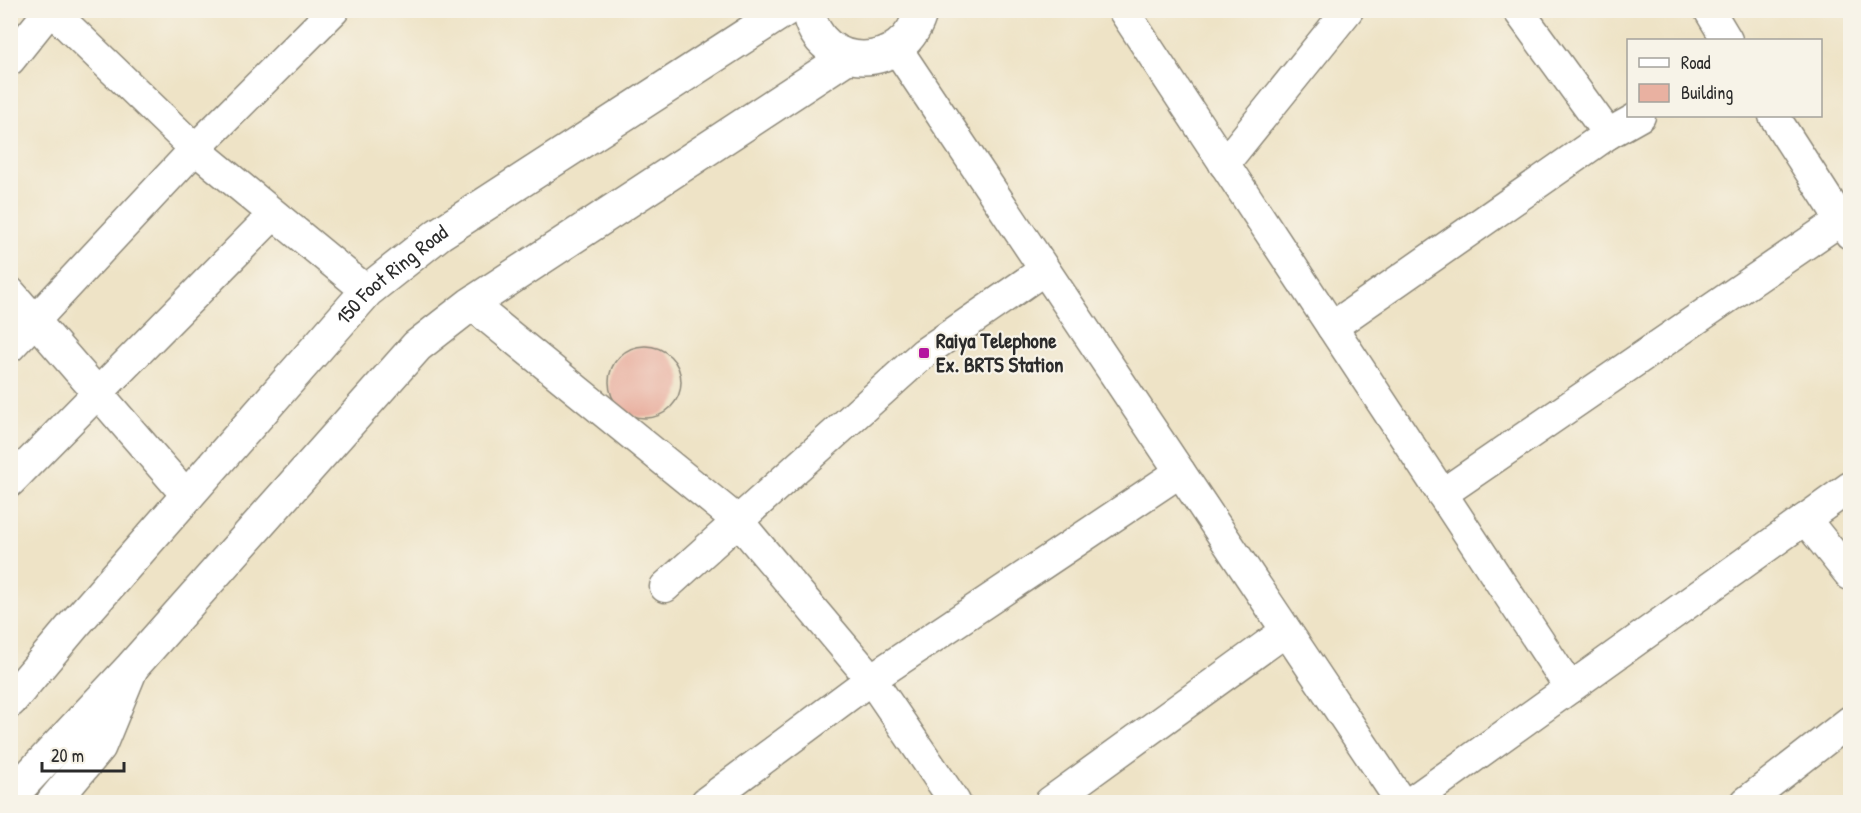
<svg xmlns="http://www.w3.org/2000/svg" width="1861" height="813" viewBox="0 0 1861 813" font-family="'Patrick Hand',sans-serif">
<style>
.building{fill:#e9b1a1}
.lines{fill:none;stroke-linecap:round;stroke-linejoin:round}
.minor-casing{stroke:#8c8778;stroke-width:33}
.tertiary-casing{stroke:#8c8778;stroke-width:36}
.trunk-casing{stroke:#8c8778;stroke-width:36}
.minor{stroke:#fff;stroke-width:30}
.tertiary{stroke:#fff;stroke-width:33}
.trunk{stroke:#fff;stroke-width:33}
.poi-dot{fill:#b5179e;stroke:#f7f3e8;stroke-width:2}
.labels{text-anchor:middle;stroke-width:4.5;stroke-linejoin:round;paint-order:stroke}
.street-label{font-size:21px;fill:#2b2b2b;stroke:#f7f3e8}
.poi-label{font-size:21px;font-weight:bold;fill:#2b2b2b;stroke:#f7f3e8;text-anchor:start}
</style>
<rect width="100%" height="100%" fill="#f7f3e8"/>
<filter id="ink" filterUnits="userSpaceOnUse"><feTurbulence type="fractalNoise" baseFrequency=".0167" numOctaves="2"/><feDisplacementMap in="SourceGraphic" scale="12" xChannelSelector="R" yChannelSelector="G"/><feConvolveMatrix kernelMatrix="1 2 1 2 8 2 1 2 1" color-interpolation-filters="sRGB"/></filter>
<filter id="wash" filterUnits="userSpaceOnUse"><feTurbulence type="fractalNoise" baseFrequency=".008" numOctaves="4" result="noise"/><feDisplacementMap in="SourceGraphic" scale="24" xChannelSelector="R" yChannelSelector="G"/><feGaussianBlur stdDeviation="1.35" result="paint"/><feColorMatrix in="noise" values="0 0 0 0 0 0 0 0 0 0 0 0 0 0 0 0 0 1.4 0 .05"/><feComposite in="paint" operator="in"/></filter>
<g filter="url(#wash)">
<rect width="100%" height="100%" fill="#eee3c6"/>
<g id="blocks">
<circle class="building" cx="645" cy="382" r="36"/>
</g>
</g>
<g filter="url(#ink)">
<use href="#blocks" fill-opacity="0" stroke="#8c8778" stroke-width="1.5"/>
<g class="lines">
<defs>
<g id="minor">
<path d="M51,10l144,139 172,142"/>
<path d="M1123,10l447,678"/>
<path d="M1518,10l90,124 32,-18"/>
<path d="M1709,10l18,30"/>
<path d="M897,49l504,753"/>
<path d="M10,60l40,-50"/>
<path d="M1774,116l76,118"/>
<path d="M1224,164l124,-154"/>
<path d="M10,292l178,205"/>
<path d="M471,304l267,217 -73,66"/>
<path d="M1332,327l276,-193"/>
<path d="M10,347l185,-198 139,-139"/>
<path d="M10,482l263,-267"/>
<path d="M1442,494l399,-274"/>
<path d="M1805,519l45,56"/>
<path d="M706,802l165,-123 309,-207"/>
<path d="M955,802l-84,-123 -133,-158 186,-168 120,-83"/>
<path d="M1050,802l236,-171"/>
<path d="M1411,802l439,-315"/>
<path d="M1746,802l104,-81"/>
</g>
<path id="tertiary" d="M53,802l46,-55 32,-78"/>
<g id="trunk">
<path d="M808,10c11,64 98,64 113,0"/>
<path id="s1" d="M10,701l63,-75 294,-335 72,-57 346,-224"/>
<path d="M10,797l122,-130 285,-321 54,-42 376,-247"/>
</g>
</defs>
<use href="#minor" class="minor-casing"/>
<use href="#tertiary" class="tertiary-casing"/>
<use href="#trunk" class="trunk-casing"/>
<use href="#minor" class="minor"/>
<use href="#tertiary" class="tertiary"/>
<use href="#trunk" class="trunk"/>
</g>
</g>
<rect class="poi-dot" x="918" y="347" width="12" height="12" rx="3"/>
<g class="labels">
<g class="street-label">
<text dy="7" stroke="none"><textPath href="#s1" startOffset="573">150 Foot Ring Road</textPath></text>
</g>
<g class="poi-label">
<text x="936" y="348">Raiya Telephone<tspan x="936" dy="24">Ex. BRTS Station</tspan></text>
</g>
</g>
<rect width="1861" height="813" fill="none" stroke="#f7f3e8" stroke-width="36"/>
<rect x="1627" y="39" width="195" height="78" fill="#f7f3e8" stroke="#a5a39c" stroke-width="1.5"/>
<rect x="1639" y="58" width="30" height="9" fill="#ffffff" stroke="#a5a39c" stroke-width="1.5"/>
<text x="1681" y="69" font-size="18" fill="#2b2b2b">Road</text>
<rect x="1639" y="84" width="30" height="18" fill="#e9b1a1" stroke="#a5a39c" stroke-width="1.5"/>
<text x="1681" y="99" font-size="18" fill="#2b2b2b">Building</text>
<path d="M42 762v9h82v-9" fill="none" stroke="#2b2b2b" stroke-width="3"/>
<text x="51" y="762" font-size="18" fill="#2b2b2b" stroke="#f7f3e8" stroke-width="4.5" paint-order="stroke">20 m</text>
</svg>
